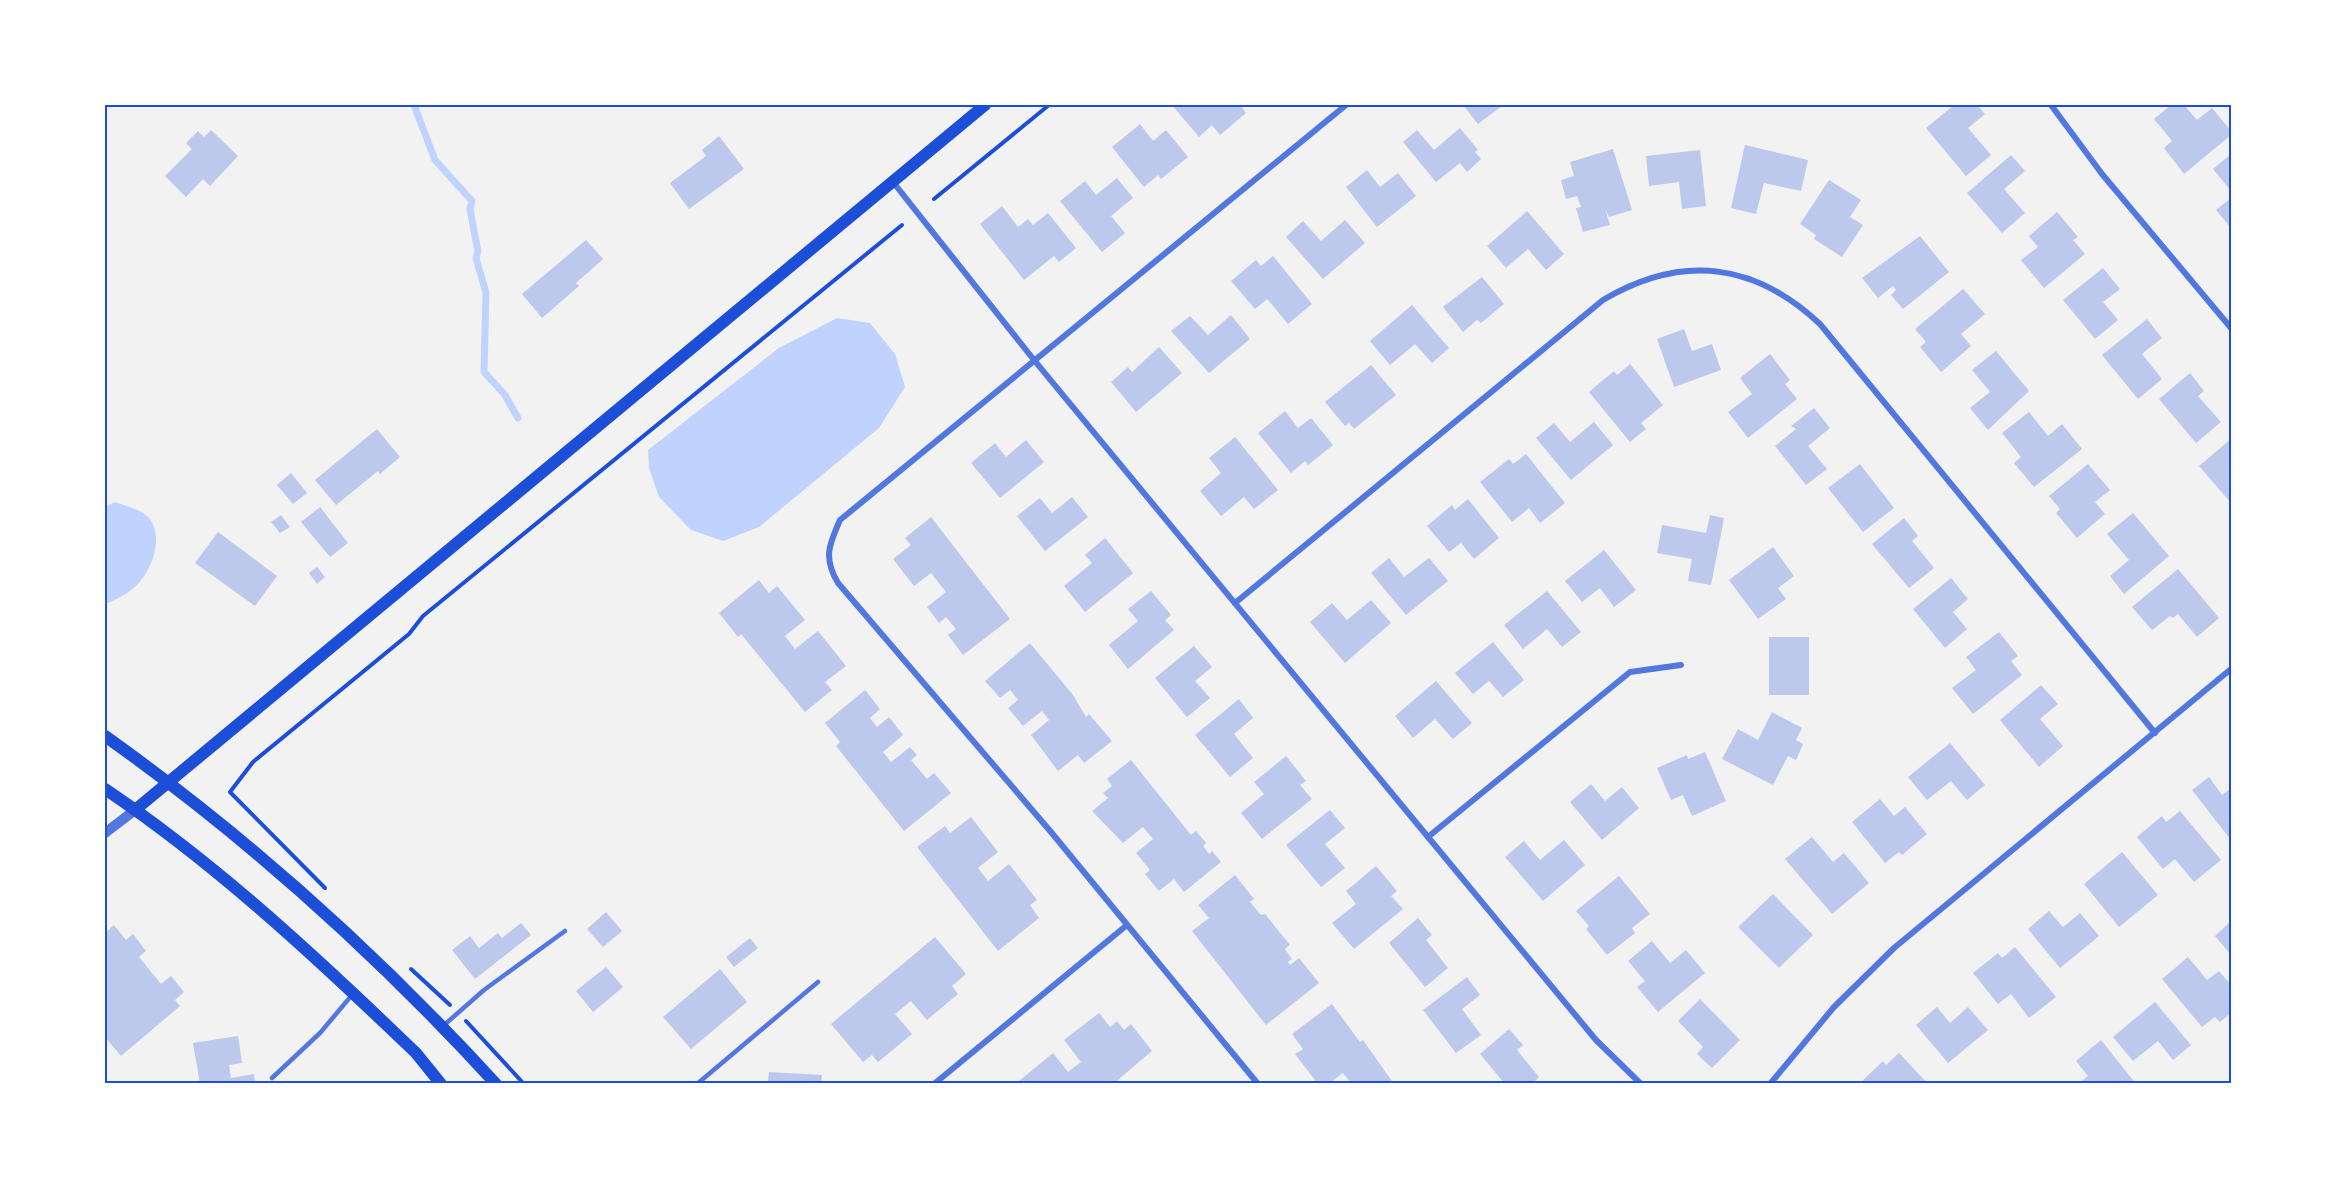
<svg xmlns="http://www.w3.org/2000/svg" width="2336" height="1189" viewBox="0 0 2336 1189" font-family="Overpass,sans-serif">
<style>
.water{fill:#bfd3fe}
.lines{fill:none;stroke-linecap:round;stroke-linejoin:round}
.stream{stroke:#bfd3fe;stroke-width:7}
.building{fill:#bdc9ec}
.path{stroke:#1d4ed8;stroke-width:4}
.service{stroke:#5277de;stroke-width:4.5}
.minor{stroke:#5277de;stroke-width:6}
.tertiary{stroke:#5277de;stroke-width:10}
.secondary{stroke:#1d4ed8;stroke-width:12}
.neatline{fill:none;stroke:#1d4ed8;stroke-width:2}
</style>
<rect width="100%" height="100%" fill="#f2f2f2"/>
<g class="water">
<path d="M837,318l33,5 25,31 10,33 -26,41 -120,99 -36,14 -32,-11 -32,-33 -10,-29 -1,-18 131,-102z"/>
<path d="M115,502c10,4 25,7 33,15 17,18 4,53 -11,68 -8,8 -19,13 -28,18l-4,-1v-95z"/>
</g>
<g class="lines">
<path class="stream" d="M414,105l21,55 37,41 -2,8 8,43 -2,6 10,35 -2,79 21,23 13,23"/>
</g>
<g class="building">
<path d="M1172,105h68l6,8 -26,22 -8,-10 -13,12z"/>
<path d="M1463,105h40l-25,19z"/>
<path d="M1954,105h23l8,9 -17,14 23,27 -25,21 -40,-48z"/>
<path d="M2171,105h13l13,15 15,-12 19,23v4l-47,39 -20,-26 8,-7 -18,-22z"/>
<path d="M1140,124l13,17 13,-11 22,27 -27,22 -3,-4 -14,12 -32,-40z"/>
<path d="M1460,128l18,22 -3,2 6,7 -14,13 -7,-9 -24,19 -33,-40 14,-12 17,20z"/>
<path d="M211,130l27,26 -28,30 -7,-7 -17,18 -21,-21 27,-27 -6,-6 12,-12 6,6z"/>
<path d="M719,136l25,33 -55,40 -19,-26 36,-27 -4,-6z"/>
<path d="M1745,145l63,15 -7,31 -37,-8 -8,31 -25,-6z"/>
<path d="M1613,149l19,61 -23,7 -4,-8 5,16 -27,7 -7,-24 5,-1 -4,-11 -11,3 -5,-19 13,-4 -4,-14z"/>
<path d="M1700,150l6,56 -24,3 -3,-27 -30,4 -3,-30z"/>
<path d="M2231,154v37l-18,-22z"/>
<path d="M2011,155l14,16 -21,18 21,24 -23,20 -35,-40z"/>
<path d="M1367,170l13,17 18,-14 18,23 -39,31 -31,-40z"/>
<path d="M1117,178l16,20 -22,18 14,17 -23,19 -42,-51 25,-20 11,14z"/>
<path d="M1829,180l32,20 -11,17 13,8 -21,32 -28,-18 2,-4 -16,-11z"/>
<path d="M2231,198v30l-15,-18z"/>
<path d="M1002,206l16,21 10,-8 5,6 15,-12 28,35 -17,14 -5,-6 -30,24 -44,-56z"/>
<path d="M1527,211l37,43 -18,16 -18,-21 -22,19 -19,-22z"/>
<path d="M2057,212l21,25 -5,3 12,14 -41,34 -23,-28 17,-13 -9,-11z"/>
<path d="M1345,220l20,23 -42,36 -37,-42 17,-16 18,20z"/>
<path d="M1920,236l29,36 -46,37 -12,-14 5,-5 -3,-4 -15,12 -16,-20z"/>
<path d="M586,240l17,19 -27,24 3,3 -37,32 -20,-24z"/>
<path d="M1273,256l39,48 -24,20 -21,-25 -12,10 -24,-28 25,-21 5,6z"/>
<path d="M2103,268l17,21 -17,13 15,18 -23,19 -32,-39z"/>
<path d="M1482,277l22,27 -23,19 -4,-3 -14,12 -20,-25z"/>
<path d="M1963,289l22,25 -24,20 10,12 -30,26 -21,-25 6,-5 -11,-13z"/>
<path d="M1412,305l37,43 -17,15 -17,-19 -25,21 -20,-24z"/>
<path d="M1231,315l19,24 -41,34 -38,-42 19,-15 18,19z"/>
<path d="M2147,319l15,19 -20,16 20,25 -24,20 -36,-44z"/>
<path d="M1684,329l8,22 20,-7 9,26 -47,17 -17,-48z"/>
<path d="M1159,347l23,26 -46,39 -25,-30 17,-15 4,5z"/>
<path d="M1996,351l33,40 -41,39 -18,-22 20,-16 -18,-22z"/>
<path d="M1770,354l20,26 -5,4 12,15 -49,39 -20,-26 24,-18 -12,-16z"/>
<path d="M1630,364l33,41 -22,18 5,6 -16,13 -41,-50 25,-21 3,4z"/>
<path d="M1371,365l25,30 -42,34 -5,-6 -4,3 -20,-24z"/>
<path d="M2190,373l14,18 -6,5 23,26 -25,21 -37,-44z"/>
<path d="M1814,408l16,20 -22,18 19,23 -21,16 -31,-39 21,-17 -5,-3z"/>
<path d="M1285,411l13,17 13,-10 22,27 -25,20 -3,-4 -14,12 -33,-40z"/>
<path d="M2029,412l19,24 14,-12 20,25 -48,38 -20,-24 7,-6 -19,-24z"/>
<path d="M1594,422l19,23 -42,35 -35,-42 18,-15 16,19z"/>
<path d="M377,429l23,28 -20,17 -2,-3 -42,34 -21,-25z"/>
<path d="M1235,437l43,53 -24,19 -10,-12 -23,19 -21,-25 21,-18 -12,-15z"/>
<path d="M2231,439v64l-32,-37z"/>
<path d="M1026,440l18,22 -44,36 -29,-35 24,-20 11,14z"/>
<path d="M1526,454l39,49 -25,20 -11,-15 -17,14 -32,-40 29,-23 4,5z"/>
<path d="M1860,464l34,44 -31,24 -35,-44z"/>
<path d="M2088,464l22,26 -15,12 10,12 -28,24 -21,-25 4,-4 -11,-13z"/>
<path d="M291,473l16,20 -14,11 -16,-19z"/>
<path d="M1072,497l16,20 -43,34 -28,-35 23,-18 12,15z"/>
<path d="M1468,499l31,39 -25,21 -13,-16 -12,9 -22,-26 25,-21 3,5z"/>
<path d="M320,507l28,36 -18,14 -29,-35z"/>
<path d="M2133,513l36,43 -45,38 -14,-18 19,-16 -22,-26z"/>
<path d="M281,515l9,12 -10,6 -9,-11z"/>
<path d="M1710,515l14,3 -13,67 -23,-4 4,-22 -35,-6 5,-28 44,8z"/>
<path d="M931,517l79,102 -47,36 -15,-20 8,-6 -10,-12 -7,6 -12,-16 19,-15 -15,-19 -17,13 -21,-27 18,-14 -6,-7z"/>
<path d="M1904,518l14,18 -6,5 22,27 -25,20 -37,-44z"/>
<path d="M218,532l59,44 -22,30 -60,-43z"/>
<path d="M1105,538l28,35 -48,39 -21,-26 28,-23 -7,-8z"/>
<path d="M1773,547l21,29 -16,12 8,11 -28,20 -29,-39z"/>
<path d="M1604,550l32,40 -22,17 -14,-19 -18,14 -17,-21z"/>
<path d="M1389,558l15,19 25,-19 19,23 -42,34 -35,-42z"/>
<path d="M317,567l8,10 -8,7 -8,-11z"/>
<path d="M2178,569l41,49 -22,19 -19,-23 -5,4 -3,-2 -18,14 -20,-23z"/>
<path d="M1951,578l17,21 -15,13 14,17 -22,19 -32,-39z"/>
<path d="M759,580l10,13 8,-7 28,34 -20,16 10,13 23,-18 28,35 -21,16 7,8 -27,22 -64,-78 -3,3 -19,-24z"/>
<path d="M1151,591l20,24 -6,5 9,10 -46,39 -19,-24 29,-24 -10,-12z"/>
<path d="M1547,591l34,41 -19,15 -15,-18 -24,20 -19,-24z"/>
<path d="M1371,600l20,23 -46,40 -35,-41 22,-19 15,17z"/>
<path d="M1999,632l19,24 -7,5 11,14 -49,39 -21,-26 24,-18 -10,-13z"/>
<rect x="1769" y="637" width="40" height="58"/>
<path d="M1493,642l31,38 -21,17 -14,-16 -16,13 -18,-21z"/>
<path d="M1030,643l43,52 13,22 3,-3 23,27 -28,22 -6,-8 -20,16 -27,-36 18,-15 -7,-9 -19,15 -15,-18 10,-8 -8,-10 -10,8 -15,-17z"/>
<path d="M1194,646l18,21 -17,14 15,17 -23,19 -32,-39z"/>
<path d="M1436,681l36,42 -19,16 -18,-20 -22,19 -18,-22z"/>
<path d="M2041,685l17,19 -18,15 23,27 -24,21 -39,-47z"/>
<path d="M865,690l15,19 -10,9 7,9 12,-10 14,18 -20,17 8,10 19,-15 7,8 -6,5 16,19 7,-6 17,20 -47,38 -68,-85 4,-4 -15,-19z"/>
<path d="M1239,699l14,19 -19,16 19,24 -23,19 -35,-42z"/>
<path d="M1772,712l30,16 -6,12 7,4 -7,16 -8,-4 -15,29 -51,-26 16,-30 20,11z"/>
<path d="M1950,743l35,42 -18,15 -16,-19 -24,19 -19,-23z"/>
<path d="M1705,752l21,49 -34,15 -9,-21 -12,5 -14,-32 30,-13 1,4z"/>
<path d="M1286,756l20,25 -6,4 12,14 -50,40 -21,-26 23,-19 -10,-12z"/>
<path d="M1131,760l60,75 5,-4 10,12 -3,3 6,8 3,-3 9,11 -37,30 -10,-13 -15,12 -14,-17 5,-4 -14,-17 17,-14 -10,-12 -20,16 -31,-32 16,-13 -5,-5 9,-7 -5,-7z"/>
<path d="M2209,777l13,18 9,-7v52l-39,-50z"/>
<path d="M1591,784l14,17 17,-14 17,21 -37,32 -32,-38z"/>
<path d="M1880,799l14,17 11,-9 22,27 -25,21 -3,-3 -14,11 -33,-41z"/>
<path d="M1330,810l15,18 -20,16 20,24 -24,19 -35,-42z"/>
<path d="M2180,811l41,49 -27,22 -19,-23 -12,10 -26,-32 25,-21 4,6z"/>
<path d="M971,817l27,35 -20,16 10,13 21,-17 28,36 -7,5 9,13 -41,33 -81,-104 28,-21 5,7z"/>
<path d="M1812,837l21,25 11,-9 25,30 -37,31 -47,-55z"/>
<path d="M1564,840l21,25 -42,36 -38,-44 19,-16 16,19z"/>
<path d="M2122,852l36,43 -39,32 -35,-43z"/>
<path d="M1376,866l21,25 -6,5 12,13 -49,40 -22,-26 24,-19 -10,-13z"/>
<path d="M1235,875l19,24 -4,3 11,13 4,-1 25,31 -5,4 7,10 -4,3 2,3 9,-7 20,25 -53,42 -74,-94 17,-13 -11,-13z"/>
<path d="M1619,876l31,38 -18,14 3,5 -28,22 -21,-26 3,-3 -13,-15z"/>
<path d="M1773,894l40,41 -34,33 -41,-41z"/>
<path d="M2049,911l14,16 17,-14 19,23 -39,32 -32,-39z"/>
<path d="M606,912l16,19 -19,16 -16,-18z"/>
<path d="M1418,918l14,17 -6,5 22,28 -23,19 -36,-44z"/>
<path d="M521,923l10,12 -56,44 -23,-29 18,-14 9,12 19,-15 4,5z"/>
<path d="M2229,923l2,2v30l-16,-19z"/>
<path d="M114,925l12,15 7,-6 13,17 -7,6 22,27 10,-8 13,16 -9,8 5,6 -59,50 -16,-19v-104z"/>
<path d="M935,937l31,37 -14,12 6,8 -31,26 -16,-19 -16,13 17,20 -34,28 -6,-7 -9,7 -32,-38z"/>
<path d="M750,938l8,10 -24,19 -8,-10z"/>
<path d="M1652,941l18,22 16,-13 19,23 -47,39 -21,-25 8,-6 -17,-20z"/>
<path d="M2015,947l41,50 -27,21 -18,-24 -13,10 -25,-31 25,-20 4,5z"/>
<path d="M2188,957l19,23 12,-9 12,14v28l-11,9 -5,-5 -13,10 -40,-48z"/>
<path d="M606,967l17,20 -30,25 -17,-21z"/>
<path d="M720,969l27,33 -56,47 -28,-32z"/>
<path d="M1467,977l13,18 -18,14 19,26 -25,18 -33,-43z"/>
<path d="M1700,999l40,41 -28,28 -15,-14 6,-7 -25,-26z"/>
<path d="M2155,1002l36,43 -18,15 -15,-19 -25,20 -20,-24z"/>
<path d="M1332,1004l28,38 3,-2 31,44h-42l-9,-11 -15,11h-10l-23,-30 8,-5 -11,-15z"/>
<path d="M1937,1007l13,16 18,-16 20,23 -40,33 -32,-38z"/>
<path d="M1099,1013l11,14 7,-6 7,9 7,-6 21,27 -39,33h-92l-2,-3 34,-28 15,19 13,-10 -17,-22z"/>
<path d="M1509,1029l14,16 -6,5 22,27 -7,7h-27l-25,-30z"/>
<path d="M238,1036l4,27 -13,2 2,13 23,-4 1,10h-55l-7,-41z"/>
<path d="M2101,1040l35,44h-58l10,-8 -12,-15z"/>
<path d="M1899,1053l29,31h-69l24,-23 3,4z"/>
<path d="M769,1072l53,3 -1,9h-53z"/>
</g>
<g class="lines">
<g class="path">
<path d="M934,199l115,-94"/>
<path d="M325,888l-95,-96 23,-30 156,-128 14,-18 479,-391"/>
<path d="M411,969l39,36"/>
<path d="M466,1021l58,63"/>
</g>
<g class="service">
<path d="M443,1026l41,-36 81,-59"/>
<path d="M272,1078l48,-45 32,-38"/>
<path d="M697,1084l121,-102"/>
</g>
<g class="minor">
<path d="M2051,105l51,69 129,154"/>
<path d="M893,182l141,178 394,477 168,203 45,44"/>
<path d="M1235,603l368,-303c78,-46 151,-38 217,24l335,409"/>
<path d="M1428,837l202,-165 51,-7"/>
<path d="M934,1084l193,-159"/>
<path d="M1258,1084l-207,-252 -213,-249c-15,-25 -9,-38 2,-63l506,-415"/>
<path d="M1770,1084l64,-77 60,-59 337,-279"/>
</g>
<path class="tertiary" d="M105,833l30,-23"/>
<g class="secondary">
<path d="M105,736c142,101 273,219 391,348"/>
<path d="M105,789c104,70 198,156 289,243l22,21 25,31"/>
<path d="M135,810l850,-705"/>
</g>
</g>
<rect width="2336" height="1189" fill="none" stroke="#ffffff" stroke-width="213"/>
<rect x="106" y="106" width="2124" height="976" class="neatline"/>
</svg>
